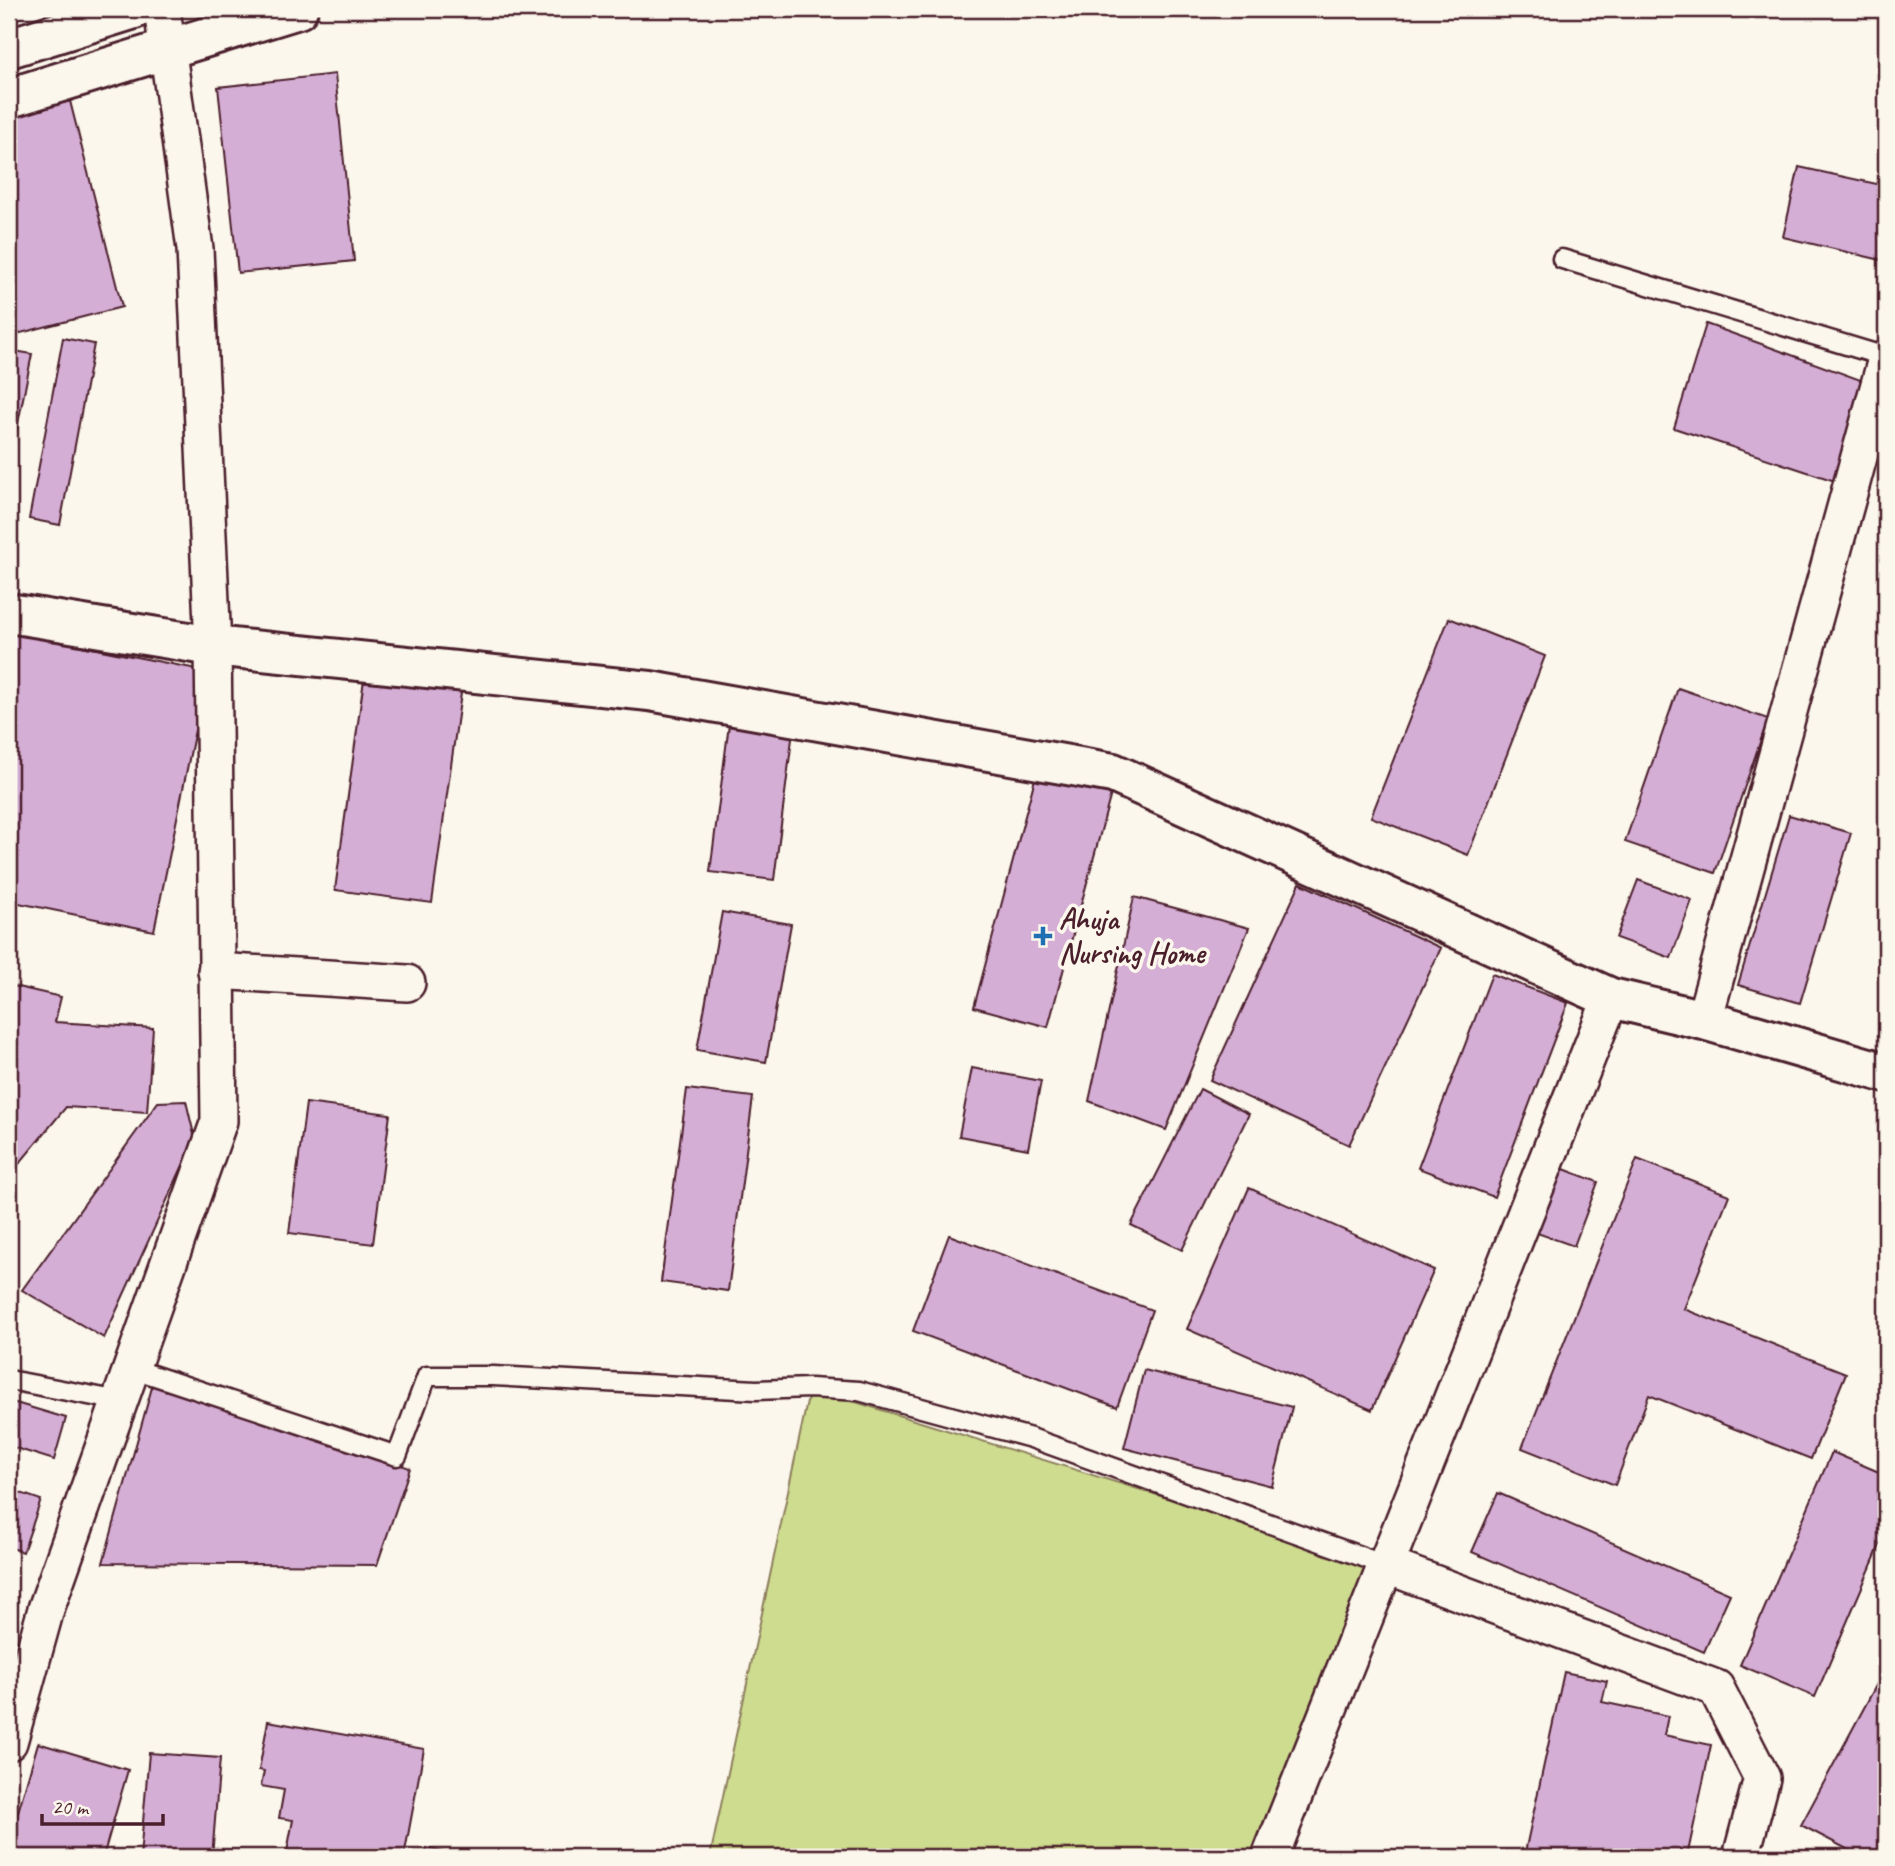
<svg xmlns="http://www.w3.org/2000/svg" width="1895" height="1866" viewBox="0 0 1895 1866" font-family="Caveat,sans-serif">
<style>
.green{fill:#cedc8f;stroke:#8c7e5d;stroke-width:2}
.building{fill:#d5aed6;stroke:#4a1f2b;stroke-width:2}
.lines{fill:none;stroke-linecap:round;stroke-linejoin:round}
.lane-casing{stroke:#4a1f2b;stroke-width:23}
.street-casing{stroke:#4a1f2b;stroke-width:40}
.secondary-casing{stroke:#4a1f2b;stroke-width:44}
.lane{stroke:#fbf7ec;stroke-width:18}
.street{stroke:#fbf7ec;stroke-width:35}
.secondary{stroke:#fbf7ec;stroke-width:38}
.poi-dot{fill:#1f6fb2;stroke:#fbf7ec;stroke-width:2.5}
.labels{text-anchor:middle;stroke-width:7;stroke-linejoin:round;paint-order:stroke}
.poi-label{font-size:30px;font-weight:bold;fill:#4a1f2b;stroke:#fbf7ec;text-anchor:start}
</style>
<rect width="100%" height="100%" fill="#fbf7ec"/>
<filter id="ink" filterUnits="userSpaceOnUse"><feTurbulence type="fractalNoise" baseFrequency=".0143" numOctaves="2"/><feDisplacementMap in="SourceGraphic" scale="14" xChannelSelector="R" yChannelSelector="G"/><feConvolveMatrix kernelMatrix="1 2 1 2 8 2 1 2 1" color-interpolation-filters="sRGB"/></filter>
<g filter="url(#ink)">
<path class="green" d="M810,1388l575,177 -126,292h-549z"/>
<g class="building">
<path d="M335,74l19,187 -116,12 -20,-186z"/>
<path d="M70,101l52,206 -113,29v-219z"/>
<path d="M1799,167l87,19v50l-5,24 -98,-23z"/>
<path d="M1706,324l163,59 -28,100 -167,-55z"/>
<path d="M63,338l31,6 -34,181 -31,-6z"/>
<path d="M9,350l23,4 -23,114z"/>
<path d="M1449,618l96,38 -77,199 -97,-38z"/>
<path d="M10,632l197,39 -53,260 -145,-30z"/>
<path d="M365,672l97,14 -30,217 -97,-13z"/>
<path d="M1678,688l90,31 -53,154 -90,-31z"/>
<path d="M729,724l64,7 -19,149 -64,-8z"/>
<path d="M1037,771l75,19 -64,237 -74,-20z"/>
<path d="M1789,815l62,18 -51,170 -62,-18z"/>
<path d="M1638,880l54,20 -21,58 -55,-20z"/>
<path d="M1300,883l141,65 -92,197 -139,-65z"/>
<path d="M1134,897l115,31 -83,202 -77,-29z"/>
<path d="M722,912l69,12 -25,138 -69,-12z"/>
<path d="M1492,974l76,29 -74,194 -76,-29z"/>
<path d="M9,985l52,12 -6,25 98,6 -6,84 -81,-5 -57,69z"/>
<path d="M972,1068l69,13 -13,68 -69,-13z"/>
<path d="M687,1089l66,8 -25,194 -67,-9z"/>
<path d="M1200,1089l49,25 -67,136 -51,-25z"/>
<path d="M186,1101l9,38 -91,199 -82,-48 136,-188z"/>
<path d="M306,1103l84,11 -17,130 -84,-11z"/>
<path d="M1637,1159l92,36 -45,114 162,64 -35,86 -162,-64 -34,90 -93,-37z"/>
<path d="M1561,1168l37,14 -24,64 -37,-13z"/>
<path d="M1249,1188l185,82 -62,140 -185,-81z"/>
<path d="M949,1235l203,75 -35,97 -204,-76z"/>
<path d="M1144,1370l148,37 -20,79 -148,-38z"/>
<path d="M154,1380l256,88 -33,97 -274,-2z"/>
<path d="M9,1401l57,17 -12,42 -45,-14z"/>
<path d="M1832,1452l54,23v56l-71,166 -75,-32z"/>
<path d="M9,1489l32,11 -18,52 -14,-5z"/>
<path d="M1498,1493l232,101 -26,58 -232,-100z"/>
<path d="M1886,1667v190h-24l-61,-32z"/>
<path d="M1564,1672l43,9 -5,21 66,14 -4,19 47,10 -24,112h-163z"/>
<path d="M268,1721l156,28 -20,108h-118l7,-37 -14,-2 5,-28 -23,-4 3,-15 -5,-1z"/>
<path d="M38,1743l90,27 -25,87h-94v-14z"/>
<path d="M149,1753l71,5 -8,99h-72z"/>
<path d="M427,1848l34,9h-36z"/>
</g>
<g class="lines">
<defs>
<g id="lane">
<path d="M1562,259l324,98"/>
<path d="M131,1368l266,88 30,-80h66l263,14 54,-2 49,3 172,47 354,127"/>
<path d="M9,1380l111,21"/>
</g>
<g id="street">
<path d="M216,971l191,12"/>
<path d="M1704,1020l182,-661"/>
<path d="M1385,1565l331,123 46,90 -21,79"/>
<path d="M9,1742l37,-133 173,-488 -6,-475 -18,-397 -33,-240"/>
<path d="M1270,1857l341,-859"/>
</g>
<g id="secondary">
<path d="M9,48l125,-39"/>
<path d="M9,98l289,-89"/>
<path d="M9,613l204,33 437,45 463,82 498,225 93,22 182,53"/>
</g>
</defs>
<use href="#lane" class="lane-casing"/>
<use href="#street" class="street-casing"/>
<use href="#secondary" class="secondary-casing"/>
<use href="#lane" class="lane"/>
<use href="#street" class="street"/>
<use href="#secondary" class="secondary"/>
</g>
</g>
<path class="poi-dot" d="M1039.5 925.5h7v7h7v7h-7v7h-7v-7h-7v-7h7z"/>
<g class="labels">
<g class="poi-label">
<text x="1059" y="929">Ahuja<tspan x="1059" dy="34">Nursing Home</tspan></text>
</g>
</g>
<rect width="1895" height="1866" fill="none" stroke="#fbf7ec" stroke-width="35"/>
<rect x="18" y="18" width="1860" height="1831" fill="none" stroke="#4a1f2b" stroke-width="2.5" filter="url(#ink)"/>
<path d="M42 1814v10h121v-10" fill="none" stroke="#4a1f2b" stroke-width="3.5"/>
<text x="52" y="1814" font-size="21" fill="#4a1f2b" stroke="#fbf7ec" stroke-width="5" paint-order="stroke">20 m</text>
</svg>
